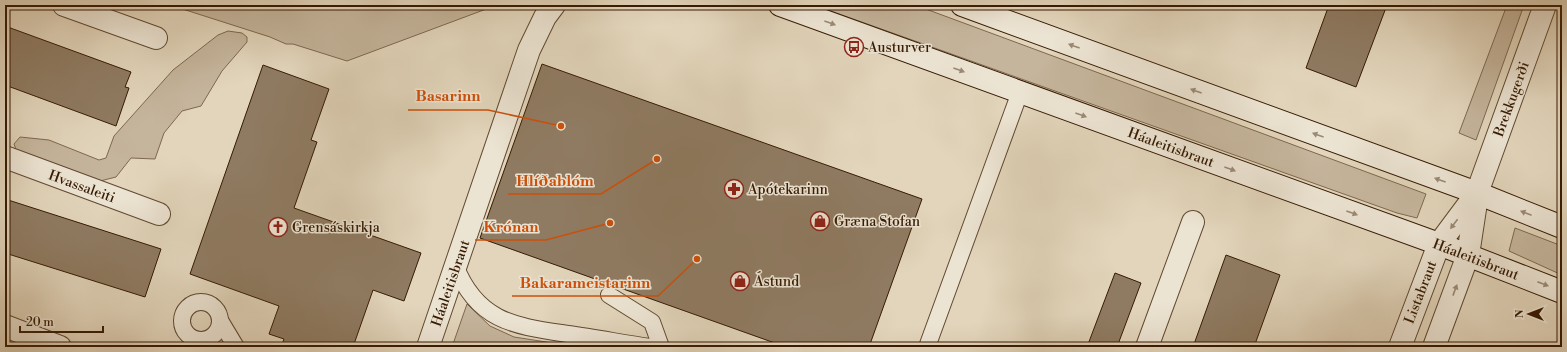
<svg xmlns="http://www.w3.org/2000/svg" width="1567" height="352" viewBox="0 0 1567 352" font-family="'Libre Bodoni',serif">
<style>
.green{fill:#c5b59c;stroke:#7e684f}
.building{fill:#8f7b62;stroke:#361a02}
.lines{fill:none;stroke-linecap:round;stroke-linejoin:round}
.service-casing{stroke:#614930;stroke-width:18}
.minor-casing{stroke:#614930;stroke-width:24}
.tertiary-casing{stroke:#614930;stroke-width:24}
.secondary-casing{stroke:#361a02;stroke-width:24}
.service{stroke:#ece4d3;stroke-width:16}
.minor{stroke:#ece4d3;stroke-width:22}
.tertiary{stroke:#ece4d3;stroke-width:22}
.secondary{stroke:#ece4d3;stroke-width:22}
.oneway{fill:#9a8975}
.labels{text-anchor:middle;stroke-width:3;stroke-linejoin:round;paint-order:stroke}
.poi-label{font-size:14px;fill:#361a02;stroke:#ece4d3;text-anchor:start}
.street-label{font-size:14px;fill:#361a02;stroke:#ece4d3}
.leader{fill:none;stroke:#cd500a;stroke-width:1.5}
.callout-dot{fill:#cd500a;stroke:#ece4d3;stroke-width:1.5}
.callout-label{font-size:15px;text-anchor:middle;font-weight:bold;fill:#cd500a;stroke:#ece4d3;stroke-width:3;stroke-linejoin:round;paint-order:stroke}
</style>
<rect width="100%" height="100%" fill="#e2d5bb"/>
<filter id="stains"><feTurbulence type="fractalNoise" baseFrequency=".005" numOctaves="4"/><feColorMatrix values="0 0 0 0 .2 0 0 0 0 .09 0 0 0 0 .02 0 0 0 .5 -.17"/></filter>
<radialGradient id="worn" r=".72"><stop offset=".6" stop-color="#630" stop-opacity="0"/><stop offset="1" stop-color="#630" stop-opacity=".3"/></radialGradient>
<g class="green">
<path d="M170,5h327l-150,56 -54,-17h-7l-16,-7z"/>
<path d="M814,5h101l511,189 -9,24 -20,-5z"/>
<path d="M1507,5h17l-48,135 -17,-7z"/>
<path d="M228,31l14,2 5,4v5l-25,29 -21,35 -19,5 -18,22 -9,26 -24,-1 -15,19 -20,5 -78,-27 -4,-11 6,-7 29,3 50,20 7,-2 8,-22 59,-66 45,-35z"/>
<path d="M1515,228l47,18v29l-53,-24z"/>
<path d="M467,304l23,22 24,11 65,10h-127z"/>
</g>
<g class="building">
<path d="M1329,5h58l-31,82 -50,-19z"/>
<path d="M5,26l126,46 -6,15 4,1 -13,38 -111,-41z"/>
<path d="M542,64l380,135 -53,148h-83l-306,-109z"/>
<path d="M263,65l66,24 -18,51 6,2 -23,66 127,45 -17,48 -31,-11 -20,57h-72l3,-8 -15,-5 10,-28 -89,-32z"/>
<path d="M5,199l156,50 -16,48 -140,-44z"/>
<path d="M1226,255l54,20 -26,72h-61z"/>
<path d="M1115,273l26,10 -24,64h-30z"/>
</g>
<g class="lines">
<defs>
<g id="service">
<path d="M455,265c22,57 60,61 113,69 28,4 55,9 82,13"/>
<path d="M609,295l43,27 9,25"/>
<circle cx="201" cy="321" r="19"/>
<path d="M221,322l15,25"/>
<path d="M927,347l93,-255"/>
</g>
<g id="minor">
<path d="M64,5l92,33"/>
<path d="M5,157l154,57"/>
<path d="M1477,193l68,-188"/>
<path d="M5,326l55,21"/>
<path d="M428,347l101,-297 16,-33 9,-12"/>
<path d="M1147,347l46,-125"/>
</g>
<g id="tertiary">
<path d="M1400,347l39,-103 38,-51"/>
<path d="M1434,347l34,-92 9,-59"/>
</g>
<g id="secondary">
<path d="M780,5l659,239 123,48"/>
<path d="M962,5l515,188 85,34"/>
</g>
</defs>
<use href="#service" class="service-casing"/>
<use href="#minor" class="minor-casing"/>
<use href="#tertiary" class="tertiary-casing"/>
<use href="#secondary" class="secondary-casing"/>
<use href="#service" class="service"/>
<use href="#minor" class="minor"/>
<use href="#tertiary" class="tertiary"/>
<use href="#secondary" class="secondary"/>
</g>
<defs><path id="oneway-solid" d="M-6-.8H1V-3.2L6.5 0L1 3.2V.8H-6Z"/></defs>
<g class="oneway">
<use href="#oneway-solid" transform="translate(830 23) rotate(20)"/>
<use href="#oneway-solid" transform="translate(1074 46) rotate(-160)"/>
<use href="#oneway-solid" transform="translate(959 70) rotate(20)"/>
<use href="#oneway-solid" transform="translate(1196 91) rotate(-160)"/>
<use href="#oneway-solid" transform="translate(1081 115) rotate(20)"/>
<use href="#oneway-solid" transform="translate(1318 135) rotate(-160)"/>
<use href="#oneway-solid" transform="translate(1230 169) rotate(20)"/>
<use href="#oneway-solid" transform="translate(1440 180) rotate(-160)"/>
<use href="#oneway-solid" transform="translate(1352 213) rotate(20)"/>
<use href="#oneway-solid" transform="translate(1526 213) rotate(-159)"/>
<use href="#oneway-solid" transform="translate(1454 224) rotate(127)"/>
<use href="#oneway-solid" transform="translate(1543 284) rotate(21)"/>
<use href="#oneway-solid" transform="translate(1455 290) rotate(-70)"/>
</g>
<defs>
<symbol id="bus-ring" viewBox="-11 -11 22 22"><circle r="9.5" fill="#ece4d3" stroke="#8f2418" stroke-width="1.5"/><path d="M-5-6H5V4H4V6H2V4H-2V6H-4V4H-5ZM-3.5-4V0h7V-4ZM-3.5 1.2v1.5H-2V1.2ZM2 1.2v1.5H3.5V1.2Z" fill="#8f2418"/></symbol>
<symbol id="pharmacy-ring" viewBox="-11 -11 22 22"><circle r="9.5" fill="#ece4d3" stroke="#8f2418" stroke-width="1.5"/><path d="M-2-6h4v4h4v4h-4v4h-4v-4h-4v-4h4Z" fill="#8f2418"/></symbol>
<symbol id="shop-ring" viewBox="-11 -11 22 22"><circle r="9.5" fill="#ece4d3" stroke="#8f2418" stroke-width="1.5"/><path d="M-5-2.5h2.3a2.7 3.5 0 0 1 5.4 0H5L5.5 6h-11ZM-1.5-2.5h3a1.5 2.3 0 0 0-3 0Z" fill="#8f2418"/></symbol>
<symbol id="church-ring" viewBox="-11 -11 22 22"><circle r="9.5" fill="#ece4d3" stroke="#8f2418" stroke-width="1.5"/><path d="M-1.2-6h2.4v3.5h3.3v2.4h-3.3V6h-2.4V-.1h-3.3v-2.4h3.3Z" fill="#8f2418"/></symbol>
</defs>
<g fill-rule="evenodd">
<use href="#bus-ring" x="843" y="36" width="22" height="22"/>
<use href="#pharmacy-ring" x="723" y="178" width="22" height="22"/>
<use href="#shop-ring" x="809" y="210" width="22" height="22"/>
<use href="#church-ring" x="267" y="216" width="22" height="22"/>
<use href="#shop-ring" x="729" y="270" width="22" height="22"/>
</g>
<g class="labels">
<g class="poi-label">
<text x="868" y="52">Austurver</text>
<text x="748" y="194">Apótekarinn</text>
<text x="834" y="226">Græna Stofan</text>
<text x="292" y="232">Grensáskirkja</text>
<text x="754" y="286">Ástund</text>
</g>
<g class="street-label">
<text transform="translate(1511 99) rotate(-70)" y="5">Brekkugerði</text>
<text transform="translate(1171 147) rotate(20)" y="5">Háaleitisbraut</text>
<text transform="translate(82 186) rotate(20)" y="5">Hvassaleiti</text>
<text transform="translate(1476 259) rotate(21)" y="5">Háaleitisbraut</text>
<text transform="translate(450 283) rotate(-71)" y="5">Háaleitisbraut</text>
<text transform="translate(1420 292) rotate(-69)" y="5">Listabraut</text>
</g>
</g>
<path class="leader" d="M561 126L488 110H408M657 159L601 194H508M610 223L546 240H475M697 259L658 296H512"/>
<g class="callout-dot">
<circle cx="561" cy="126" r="4"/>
<circle cx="657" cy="159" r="4"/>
<circle cx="610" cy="223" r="4"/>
<circle cx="697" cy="259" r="4"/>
</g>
<g class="callout-label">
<text x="448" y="101">Basarinn</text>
<text x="555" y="186">Hlíðablóm</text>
<text x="511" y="232">Krónan</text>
<text x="585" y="288">Bakarameistarinn</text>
</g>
<rect width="1567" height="352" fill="none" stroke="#e2d5bb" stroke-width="20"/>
<rect x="6" y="6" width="1555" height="340" fill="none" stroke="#361a02" stroke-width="2"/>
<rect x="10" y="10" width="1547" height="332" fill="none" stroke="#361a02"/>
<g transform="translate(1529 314) rotate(270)" stroke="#ece4d3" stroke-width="3" paint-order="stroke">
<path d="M0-3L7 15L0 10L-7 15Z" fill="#361a02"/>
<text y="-6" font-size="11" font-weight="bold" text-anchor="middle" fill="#361a02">N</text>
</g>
<path d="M20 326v6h83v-6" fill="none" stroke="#361a02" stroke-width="2"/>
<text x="26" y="326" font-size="12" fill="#361a02" stroke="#ece4d3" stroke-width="3" paint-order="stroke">20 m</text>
<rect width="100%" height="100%" filter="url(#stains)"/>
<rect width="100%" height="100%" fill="url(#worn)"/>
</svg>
